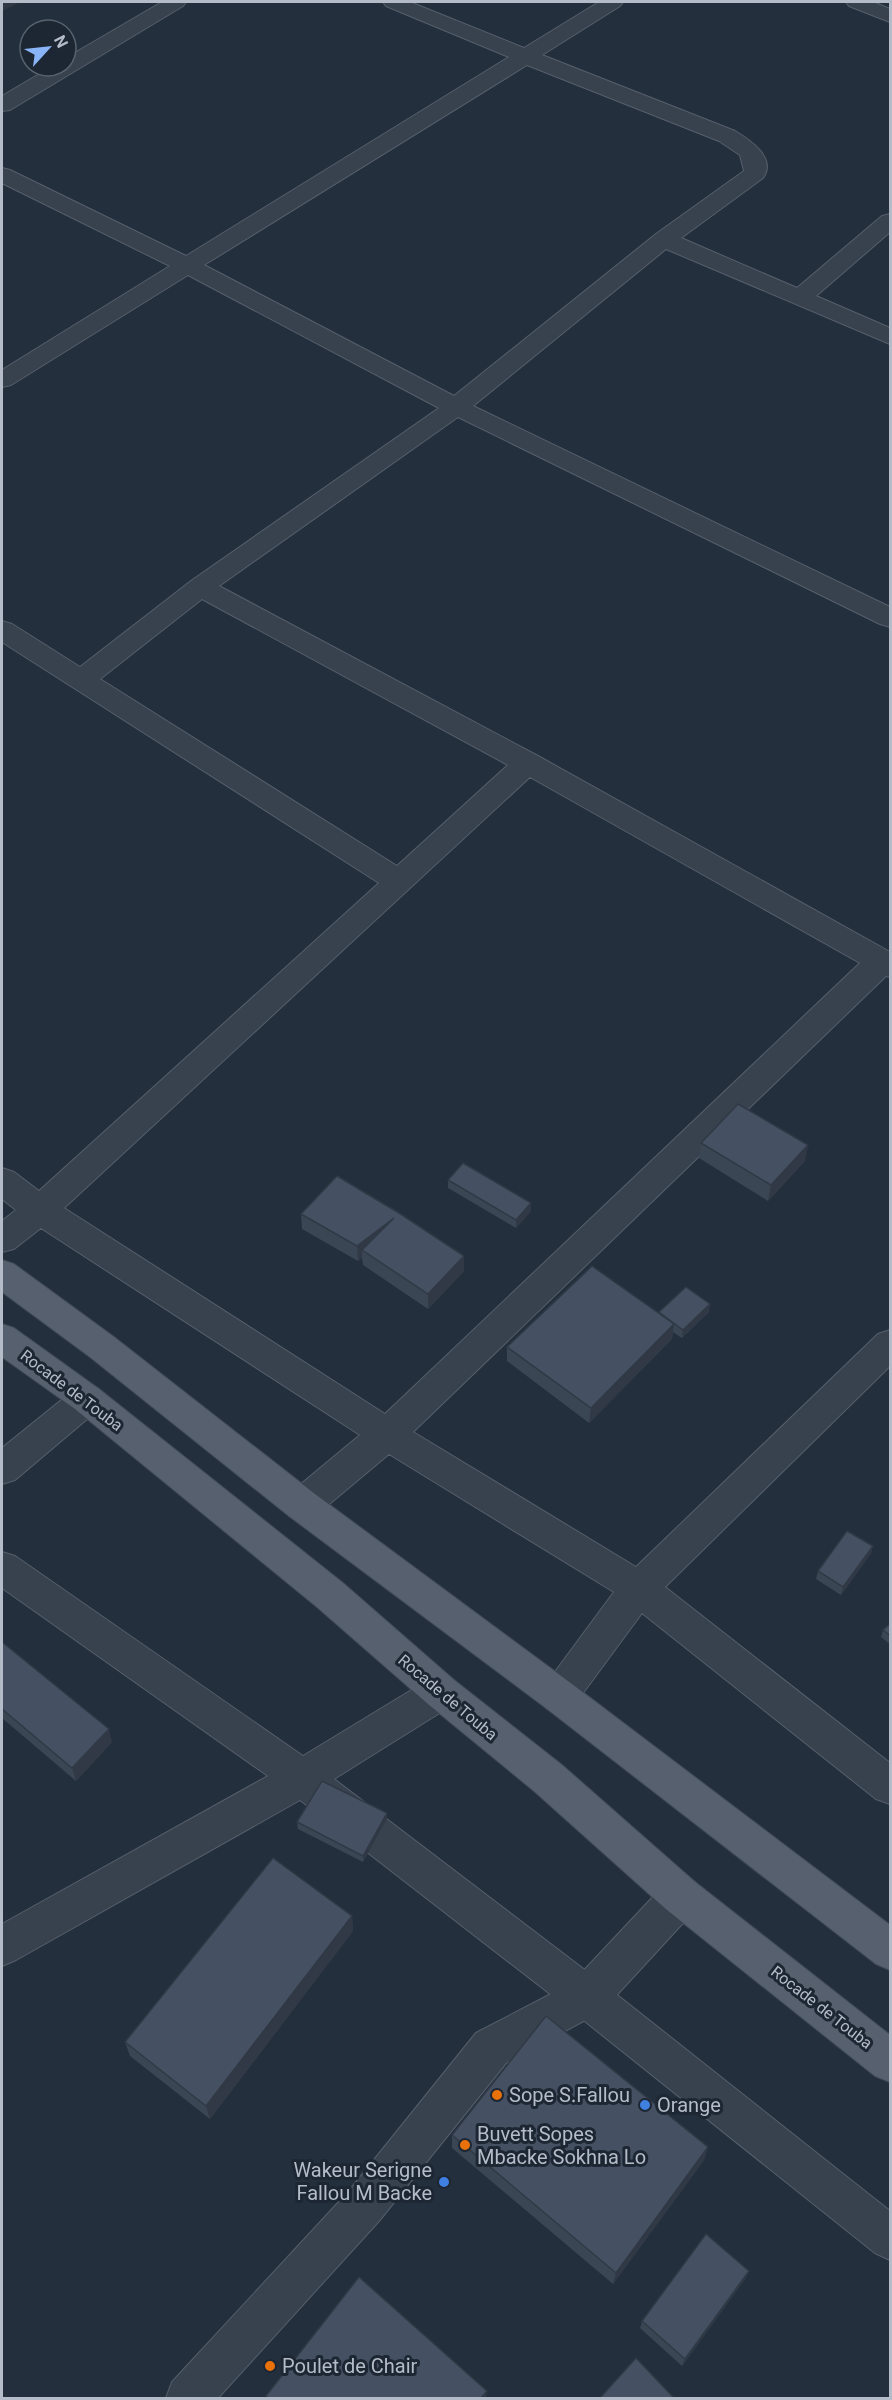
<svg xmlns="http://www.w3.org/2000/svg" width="892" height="2400" viewBox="0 0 892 2400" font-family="Roboto,sans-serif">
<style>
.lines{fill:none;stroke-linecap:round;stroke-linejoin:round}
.minor-casing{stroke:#565f6c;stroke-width:2}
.tertiary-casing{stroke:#565f6c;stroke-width:2}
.primary-casing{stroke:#414a57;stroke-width:2}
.minor{fill:#38414e;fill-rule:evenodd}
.tertiary{fill:#38414e;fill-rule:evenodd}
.primary{fill:#56606e;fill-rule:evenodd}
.wall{fill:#3b4654}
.shaded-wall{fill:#303945}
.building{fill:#455162;stroke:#303945;stroke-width:1.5}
.food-dot{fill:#e8710a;stroke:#1d2633;stroke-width:2}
.shop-dot{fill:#3f7fe0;stroke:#1d2633;stroke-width:2}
.labels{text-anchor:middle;stroke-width:6;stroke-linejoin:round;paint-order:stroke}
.street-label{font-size:16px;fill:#b4bcc9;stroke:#1d2633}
.near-poi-label{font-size:20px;fill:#b4bcc9;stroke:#1d2633;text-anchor:start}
</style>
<rect width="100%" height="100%" fill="#242f3e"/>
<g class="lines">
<defs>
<g id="minor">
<path d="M162,2h24l-3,4 -173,104 -8,1v-15l51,-30h13v-8z"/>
<path d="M383,2h27l114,46 75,-46h24l-3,4 -78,49 193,76c15,9 42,27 28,47l-82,60 116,50 85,-72 8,-2v18l-74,64 74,32v16l-224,-95 -193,157 417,201v20l-10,-3 -422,-207 -239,169 319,170 352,196v25l-4,-1 -473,456 223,135 242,-233 12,-4v36l-225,221 225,176v41l-14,-5 -234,-186 -70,95 -13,6 -13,-6 -6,-12 6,-12 68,-92 -225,-138 -74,62 -13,5 -13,-5 -5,-11 5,-11 71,-59 -319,-207 -27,21 -12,3v-31l14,-11 -14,-11v-31l12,4 25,19 340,-308 -377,-241v-21l10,3 68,43 111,-86 248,-173 -251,-133 -177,110 -9,2v-17l168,-104 -168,-83v-15l8,2 176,86 323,-199 -123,-51zM527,65l192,76 21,14 4,16 -88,63 -202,162 -250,-131zM202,599l306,166 -111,101 -297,-187zM530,777l330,186 -475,451 -321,-206z"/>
<path d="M846,2h27l17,7v13l-41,-16z"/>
<path d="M87,1384l12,5 6,10 -6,10 -84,71 -13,4v-36l73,-59z"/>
<path d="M2,1552l13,4 288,200 125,-76 13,-5 13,5 6,12 -6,12 -120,75 268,204 288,228v49l-15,-7 -303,-242 -272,-211 -284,160 -14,6v-42l266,-148 -266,-188z"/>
</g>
<path id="tertiary" d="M681,1877l14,5 6,14 -6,14 -93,101 -96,52 -127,158 -161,177h-52l6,-16 177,-191 127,-158 96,-50 95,-101z"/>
<g id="primary">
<path d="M2,1260l12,4 100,73 201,157 257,190 318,241v45l-14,-6 -330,-256 -257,-192 -199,-159 -88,-65z"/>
<path d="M2,1324l12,4 85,61 244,194 111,97 108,85 133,117 195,153v47l-15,-6 -208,-166 -133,-119 -106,-87 -111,-97 -242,-198 -73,-52z"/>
</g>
</defs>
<use href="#minor" class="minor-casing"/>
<use href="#tertiary" class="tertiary-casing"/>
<use href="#primary" class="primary-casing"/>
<use href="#minor" class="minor"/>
<use href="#tertiary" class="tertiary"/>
<use href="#primary" class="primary"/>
</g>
<g class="wall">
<path d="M701,1143l104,18 -37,40 -69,-43z"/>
<path d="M448,1180l83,23v8l-15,17 -68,-40z"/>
<path d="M301,1214l163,57 -36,38 -65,-44 -1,-7 -4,3 -56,-32z"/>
<path d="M659,1312h50l-27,26 -9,-6 -1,7 -83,84 -82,-62v-14l152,-33z"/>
<path d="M873,1546l-2,7 -30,42 -25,-16 2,-8z"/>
<path d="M891,1623v22l-10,-8 2,-7z"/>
<path d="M2,1642l110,100 -36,39 -74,-63z"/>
<path d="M387,1813v6l-24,43 -65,-33 -1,-7z"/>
<path d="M352,1916l1,15 -143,188 -80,-63 -5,-14z"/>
<path d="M452,2135l256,12 -4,13 -91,124 -161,-136z"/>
<path d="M749,2271l-4,8 -63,87 -42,-38 2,-7z"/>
</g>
<g class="shaded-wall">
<path d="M2,2h18l-18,9z"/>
<path d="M808,1145l-3,16 -37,40 3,-16z"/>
<path d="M531,1203v8l-15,17v-8z"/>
<path d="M394,1218l-32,32v8l-4,3 -1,-15z"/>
<path d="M464,1256v15l-36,38v-15z"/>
<path d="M710,1304l-1,8 -27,26 1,-8z"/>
<path d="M674,1324l-2,15 -83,84 2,-15z"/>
<path d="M873,1546l-2,7 -30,42 2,-8z"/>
<path d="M109,1729l3,13 -36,39 -4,-13z"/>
<path d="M387,1813v6l-24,43v-6z"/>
<path d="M352,1916l1,15 -143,188 -4,-13z"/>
<path d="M708,2147l-4,13 -91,124 3,-11z"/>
<path d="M749,2271l-4,8 -63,87 3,-7z"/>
<path d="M487,2391l-1,7h-5z"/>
</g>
<g class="building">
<path d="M738,1104l70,41 -37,40 -70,-42z"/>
<path d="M463,1163l68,40 -15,17 -68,-40z"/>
<path d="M337,1176l62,37 65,43 -36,38 -66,-44 32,-32 -37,28 -56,-32z"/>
<path d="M592,1266l82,58 -83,84 -84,-61z"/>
<path d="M686,1287l24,17 -27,26 -24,-18z"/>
<path d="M847,1531l26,15 -30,41 -25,-16z"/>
<path d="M891,1623v13l-8,-6z"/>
<path d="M2,1642l107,87 -37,39 -70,-59z"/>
<path d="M322,1781l65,32 -24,43 -66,-34z"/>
<path d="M273,1858l79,58 -146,190 -81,-64z"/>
<path d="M546,2016l162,131 -92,126 -164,-138z"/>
<path d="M706,2234l43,37 -64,88 -43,-38z"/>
<path d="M359,2277l128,114 -6,7h-213l-2,-2z"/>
<path d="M636,2358l38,40h-74z"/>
</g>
<g class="food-dot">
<circle cx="497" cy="2095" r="6"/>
<circle cx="465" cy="2145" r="6"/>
<circle cx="270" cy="2366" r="6"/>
</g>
<g class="shop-dot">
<circle cx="645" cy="2105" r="6"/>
<circle cx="444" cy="2182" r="6"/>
</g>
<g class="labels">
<g class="street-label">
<text transform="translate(72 1390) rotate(37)" y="6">Rocade de Touba</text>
<text transform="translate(448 1697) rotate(40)" y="6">Rocade de Touba</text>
<text transform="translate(822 2007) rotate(38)" y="6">Rocade de Touba</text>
</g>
<g class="near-poi-label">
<text x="509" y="2102">Sope S.Fallou</text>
<text x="657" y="2112">Orange</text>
<text x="477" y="2141">Buvett Sopes<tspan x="477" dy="23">Mbacke Sokhna Lo</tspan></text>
<text x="432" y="2177" text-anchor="end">Wakeur Serigne<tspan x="432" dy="23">Fallou M Backe</tspan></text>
<text x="282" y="2373">Poulet de Chair</text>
</g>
</g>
<rect width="892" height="2400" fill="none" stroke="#b4bcc9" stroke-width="6"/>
<g transform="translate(48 48) rotate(63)"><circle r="28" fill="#1d2633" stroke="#59626f" stroke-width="1.5"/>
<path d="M0-4.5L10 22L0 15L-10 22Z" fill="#8ab4f8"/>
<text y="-9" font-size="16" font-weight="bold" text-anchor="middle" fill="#b4bcc9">N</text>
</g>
</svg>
